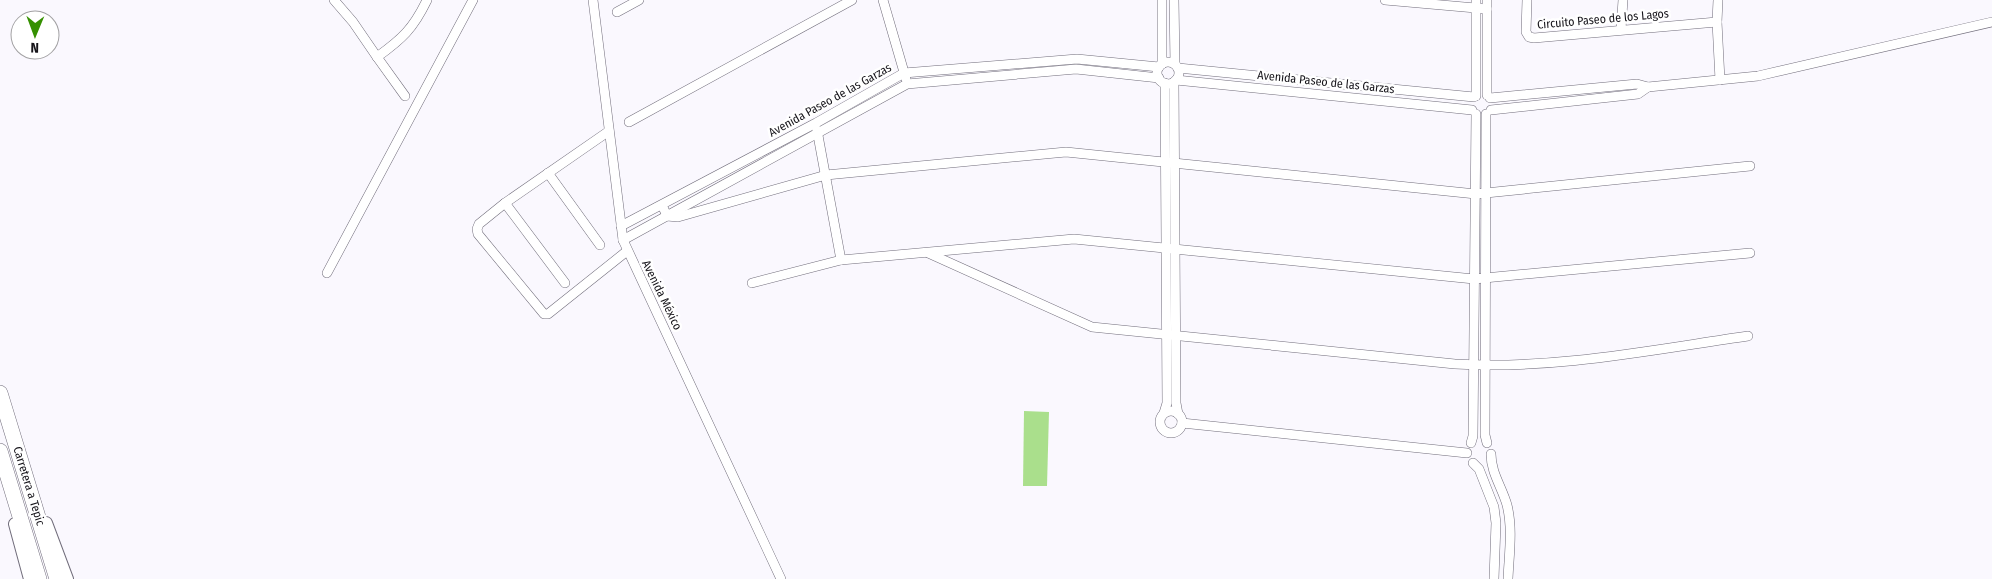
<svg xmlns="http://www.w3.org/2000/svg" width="1992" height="579" viewBox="0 0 1992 579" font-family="'Fira Sans Condensed',sans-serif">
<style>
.pitch{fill:#aadf8c}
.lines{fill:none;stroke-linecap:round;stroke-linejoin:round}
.minor-casing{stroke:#716d7b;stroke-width:10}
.secondary-casing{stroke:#716d7b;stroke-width:14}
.trunk-casing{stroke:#716d7b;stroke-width:16}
.minor{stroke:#fff;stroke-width:9}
.secondary{stroke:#fff;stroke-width:12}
.trunk{stroke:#fff;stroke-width:15}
.labels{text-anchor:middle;stroke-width:5;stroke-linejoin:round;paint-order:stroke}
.street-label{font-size:12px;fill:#16141a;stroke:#fff}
</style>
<rect width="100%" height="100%" fill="#faf8fe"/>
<path class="pitch" d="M1024,411l25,1 -2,74h-24z"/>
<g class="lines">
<defs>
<g id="minor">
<path d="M334,0l19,22 24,35 28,39"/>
<path d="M593,0l30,240 158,339"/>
<path d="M883,0l23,79"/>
<path d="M1174,0l1,64"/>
<path d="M1385,0l102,9"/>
<path d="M1527,0l-1,32 3,5 5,1 183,-16"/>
<path d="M1718,0l-1,22 3,58"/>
<path d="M617,12l22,-12"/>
<path d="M1621,29l2,-29"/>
<path d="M377,57c25,-18 36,-28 50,-57"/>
<circle cx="1168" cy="73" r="11"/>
<path d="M1162,64v-64"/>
<path d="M1178,68l296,29"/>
<path d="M1176,80l296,30"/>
<path d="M1174,82l2,321 2,11"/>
<path d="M1487,95v-95"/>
<path d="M1476,96v-96"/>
<path d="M1490,98l147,-14 11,3 110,-11 234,-54"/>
<path d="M1491,110l147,-16 10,-7"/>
<path d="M1486,114l-1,321 2,8"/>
<path d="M629,122l223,-122"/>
<path d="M817,130l24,130"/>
<path d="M609,131l-104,72 -26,21 -2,5 1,5 66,80h4l79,-63"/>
<path d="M548,173l52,72"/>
<path d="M505,203l60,80"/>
<path d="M662,205l5,11 11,1 148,-42 240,-23 410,42 274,-28"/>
<path d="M621,226l195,-103 88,-50 173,-14 82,8"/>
<path d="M623,240l284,-156 169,-15 83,9"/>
<path d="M928,253l164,74 363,37c98,6 196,-14 293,-28"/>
<path d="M327,273l146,-273"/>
<path d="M752,283l89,-23 233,-21 400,40 276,-26"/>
<circle cx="1171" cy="422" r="11"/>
<path d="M1164,413l3,-10 -2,-320"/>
<path d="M1182,423l285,30"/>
<path d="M1471,443l2,-7 3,-322"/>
<path d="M1491,454c0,19 11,33 16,51 6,24 2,50 1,74"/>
<path d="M1473,463l6,6 15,38 2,16 -2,56"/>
</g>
<g id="secondary">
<path d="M46,523l21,56"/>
<path d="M15,524l15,55"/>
</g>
<g id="trunk">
<path d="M0,393l57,186"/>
<path d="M0,451l39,128"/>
</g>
</defs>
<use href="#minor" class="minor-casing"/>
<use href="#secondary" class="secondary-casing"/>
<use href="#trunk" class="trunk-casing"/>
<use href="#minor" class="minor"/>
<use href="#secondary" class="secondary"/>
<use href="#trunk" class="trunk"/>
</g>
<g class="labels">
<g class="street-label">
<text transform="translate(1603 19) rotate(-5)" y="4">Circuito Paseo de los Lagos</text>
<text transform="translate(1326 82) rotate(6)" y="4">Avenida Paseo de las Garzas</text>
<text transform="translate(830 100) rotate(-29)" y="4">Avenida Paseo de las Garzas</text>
<text transform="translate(662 295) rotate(64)" y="4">Avenida México</text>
<text transform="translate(29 486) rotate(73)" y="4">Carretera a Tepic</text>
</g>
</g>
<g transform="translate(35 35) rotate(181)"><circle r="24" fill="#ffffff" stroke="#a2a1a3"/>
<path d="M0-4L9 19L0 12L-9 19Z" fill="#359001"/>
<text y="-8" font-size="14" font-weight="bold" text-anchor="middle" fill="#16141a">N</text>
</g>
</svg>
